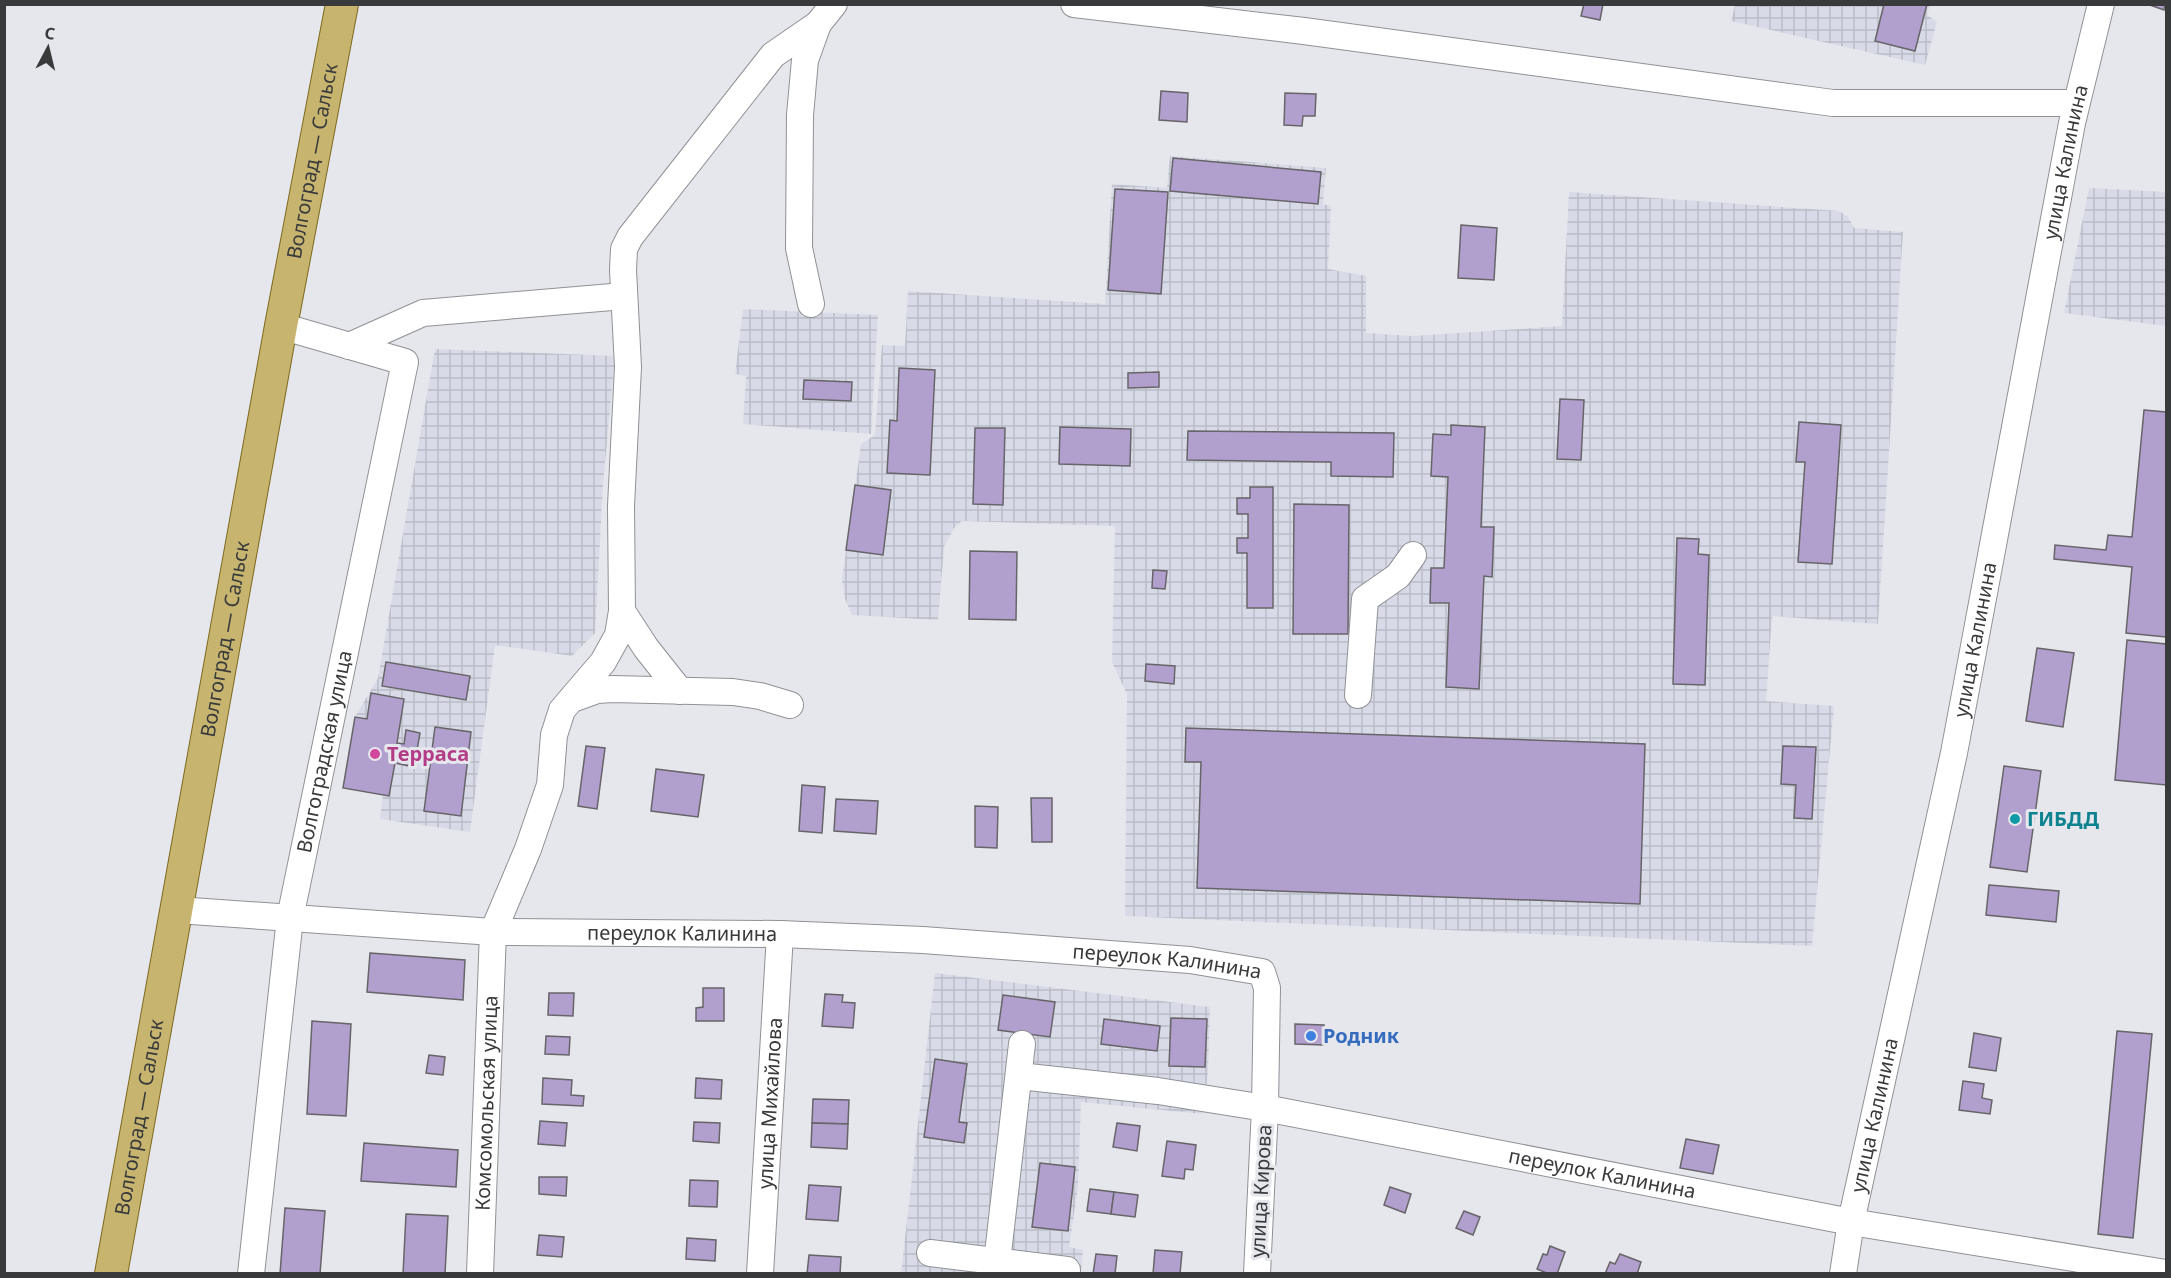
<svg xmlns="http://www.w3.org/2000/svg" width="2171" height="1278" viewBox="0 0 2171 1278" font-family="'Noto Sans',sans-serif">
<style>
.industrial{fill:url(#industrial-grid)}
.building{fill:#b19fcd;stroke:#676569;stroke-width:1.5}
.lines{fill:none;stroke-linecap:round;stroke-linejoin:round}
.minor-casing{stroke:#909196;stroke-width:28}
.major-casing{stroke:#7d691f;stroke-width:34}
.minor{stroke:#fff;stroke-width:26}
.major{stroke:#c7b56f;stroke-width:32}
.hotel-dot{fill:#d1479c;stroke:#e6e7ec;stroke-width:2}
.culture-dot{fill:#0f9aa8;stroke:#e6e7ec;stroke-width:2}
.shop-dot{fill:#3f7fe0;stroke:#e6e7ec;stroke-width:2}
.labels{text-anchor:middle;stroke-width:6;stroke-linejoin:round;paint-order:stroke}
.street-label{font-size:20px;fill:#393a3c;stroke:#e6e7ec}
.hotel-label{font-size:20px;font-weight:bold;fill:#b23c85;stroke:#e6e7ec;text-anchor:start}
.culture-label{font-size:20px;font-weight:bold;fill:#0d838f;stroke:#e6e7ec;text-anchor:start}
.shop-label{font-size:20px;font-weight:bold;fill:#366cbe;stroke:#e6e7ec;text-anchor:start}
</style>
<defs>
<pattern id="industrial-grid" width="8" height="8" patternUnits="userSpaceOnUse" patternTransform="scale(1.5)"><rect width="8" height="8" fill="#d8dbe7"/><path d="M0 4h8M4 0v8" fill="none" stroke="#babdc7"/></pattern>
</defs>
<rect width="100%" height="100%" fill="#e6e7ec"/>
<g class="industrial">
<path d="M1930,4l-3,11 10,7 -12,43 -194,-44 4,-16z"/>
<path d="M1170,156l156,12 -3,36 8,2 -3,63 38,7v57l47,3 149,-10 7,-134 270,19 10,7 5,10 49,4 -25,392 -106,-8 -6,85 68,5 -22,240 -687,-30 2,-222 -15,-32 3,-136 -153,-5 -8,7 -10,19 -6,73 -86,-5 -7,-16 -3,-19 19,-136 14,-9 7,-90 23,1 3,-55 197,13 7,-120 55,4z"/>
<path d="M2089,188l77,4v134l-102,-13z"/>
<path d="M743,309l135,6 -7,119 -128,-10 3,-48 -11,-2z"/>
<path d="M435,349l180,7 -12,128 -8,149 -23,23 -77,-11 -25,187 -90,-13 3,-24 -40,-7 12,-71 23,-39z"/>
<path d="M935,973l275,34 -2,65 -5,42 -122,-12 -3,85 -9,60 14,3 -2,23 -180,1z"/>
</g>
<g class="building">
<path d="M1584,4h19l-3,16 -19,-4z"/>
<path d="M1884,4h43l-12,47 -40,-10z"/>
<path d="M2147,4h18l-1,6z"/>
<path d="M1161,91l27,2 -1,29 -28,-2z"/>
<path d="M1285,93l31,1 -1,22h-12l-1,10 -18,-1z"/>
<path d="M1173,158l148,14 -3,32 -148,-13z"/>
<path d="M1115,189l53,3 -7,102 -53,-4z"/>
<path d="M1461,225l36,3 -3,52 -36,-2z"/>
<path d="M899,368l36,2 -5,105 -43,-2 3,-53 7,1z"/>
<path d="M1159,372v15l-31,1v-15z"/>
<path d="M804,380l48,2 -1,19 -48,-2z"/>
<path d="M1560,399l24,1 -3,60 -24,-1z"/>
<path d="M2144,410l22,2v225l-40,-4 6,-66 -78,-8 1,-14 51,5 2,-15 24,2z"/>
<path d="M1799,422l42,3 -9,139 -34,-2 7,-100h-9z"/>
<path d="M1451,425l34,2 -4,100h13l-2,50 -8,-1 -5,113 -33,-2 3,-84h-19l1,-35h13l4,-91 -17,-1 2,-42 18,1z"/>
<path d="M1060,427l71,2 -1,37 -71,-2z"/>
<path d="M975,428h30l-2,77 -30,-1z"/>
<path d="M1188,431l206,2 -1,44 -62,-1v-14l-144,-2z"/>
<path d="M855,485l36,5 -8,65 -37,-5z"/>
<path d="M1250,487h23v121h-26v-55h-10v-15h11v-24h-11v-16h13z"/>
<path d="M1294,504l55,1 -1,129h-55z"/>
<path d="M1677,538l22,1 -1,15 11,1 -4,130 -32,-1z"/>
<path d="M970,551l47,1 -1,68 -47,-1z"/>
<path d="M1153,570l14,1 -2,18 -13,-1z"/>
<path d="M2127,640l39,4v141l-51,-5z"/>
<path d="M2037,648l37,5 -11,74 -37,-6z"/>
<path d="M386,662l84,14 -4,24 -84,-14z"/>
<path d="M1146,664l29,2 -1,18 -29,-3z"/>
<path d="M371,693l33,6 -7,44 7,1 2,-14 14,3 -6,34 -19,-4 -6,33 -46,-8 12,-71 12,2z"/>
<path d="M435,727l36,5 -10,84 -37,-5z"/>
<path d="M1186,728l459,16 -5,160 -443,-16 4,-126h-16z"/>
<path d="M586,746l19,2 -8,61 -19,-3z"/>
<path d="M1783,746l33,1 -4,72 -18,-1 2,-33 -15,-1z"/>
<path d="M2004,766l37,5 -14,101 -37,-5z"/>
<path d="M656,769l48,6 -6,42 -47,-6z"/>
<path d="M802,785l23,2 -3,46 -23,-2z"/>
<path d="M1031,798h21v44h-20z"/>
<path d="M836,799l42,2 -2,33 -42,-3z"/>
<path d="M975,806l23,1 -1,41 -22,-1z"/>
<path d="M1989,885l70,6 -3,31 -70,-7z"/>
<path d="M370,953l95,7 -2,40 -96,-8z"/>
<path d="M703,988h21v33h-28v-13l7,-1z"/>
<path d="M549,993h25l-1,23 -25,-1z"/>
<path d="M825,994l18,1 -1,7 13,1 -2,25 -31,-2z"/>
<path d="M1003,995l52,7 -5,35 -52,-7z"/>
<path d="M1171,1018l36,1 -2,48 -36,-1z"/>
<path d="M1104,1019l56,7 -3,25 -56,-7z"/>
<path d="M312,1021l39,3 -5,92 -39,-2z"/>
<path d="M1295,1024l29,1v20l-29,-1z"/>
<path d="M2117,1031l35,3 -19,204 -35,-4z"/>
<path d="M1974,1033l27,5 -5,33 -27,-4z"/>
<path d="M546,1036l24,1 -1,18 -24,-1z"/>
<path d="M429,1055l16,2 -2,18 -17,-2z"/>
<path d="M935,1059l32,5 -8,58 8,1 -3,20 -40,-6z"/>
<path d="M543,1078l29,2 -1,15 13,1 -1,10 -41,-2z"/>
<path d="M696,1078l26,2 -1,19 -26,-1z"/>
<path d="M1963,1081l21,3 -2,14 10,2 -2,14 -31,-4z"/>
<path d="M813,1099l36,1 -1,24 -36,-1z"/>
<path d="M540,1121l27,2 -2,23 -27,-2z"/>
<path d="M694,1122l26,1 -1,20 -26,-2z"/>
<path d="M812,1123l36,1 -1,25 -36,-2z"/>
<path d="M1117,1123l23,3 -3,25 -24,-4z"/>
<path d="M1686,1139l33,6 -6,29 -33,-6z"/>
<path d="M1167,1141l29,4 -3,25 -8,-1 -1,10 -22,-3z"/>
<path d="M364,1143l94,7 -2,37 -95,-6z"/>
<path d="M1040,1163l35,4 -7,64 -36,-4z"/>
<path d="M539,1177h28l-1,19 -27,-2z"/>
<path d="M690,1180l28,1 -1,26 -28,-1z"/>
<path d="M809,1185l32,2 -3,34 -32,-2z"/>
<path d="M1390,1187l21,7 -6,19 -21,-8z"/>
<path d="M1090,1189l24,3 -3,22 -24,-3z"/>
<path d="M1114,1192l24,3 -3,22 -24,-3z"/>
<path d="M285,1208l40,3 -5,63h-40z"/>
<path d="M1464,1211l16,6 -7,18 -17,-7z"/>
<path d="M406,1214l42,2 -3,58h-42z"/>
<path d="M539,1235l25,2 -2,20 -25,-2z"/>
<path d="M687,1238l29,2 -1,21 -29,-2z"/>
<path d="M1550,1246l15,6 -8,22h-8l-12,-5 6,-15 4,1z"/>
<path d="M1155,1250l27,2 -2,22h-27z"/>
<path d="M1096,1254l21,2 -2,18h-22z"/>
<path d="M1620,1254l21,8 -4,12h-32l5,-12 5,2z"/>
<path d="M809,1255l32,2 -1,17h-33z"/>
</g>
<g class="lines">
<defs>
<g id="minor">
<path d="M1074,4l230,27 529,72h243"/>
<path d="M811,304l-12,-56 1,-133 5,-55 13,-36 16,-20"/>
<path d="M349,346l74,-33 201,-17"/>
<path d="M622,611l24,37 34,43"/>
<path d="M1358,695l7,-96 33,-23 15,-21"/>
<path d="M572,699l25,-9 16,-1 120,3 27,4 30,9"/>
<path id="s1" d="M177,910l316,22 287,2 143,6 267,20 72,12 5,16 -2,120 586,114 315,51"/>
<path d="M1019,1076l139,15 107,17 -8,166"/>
<path d="M930,1253l137,17"/>
<path d="M997,1262l25,-218"/>
<path id="s2" d="M251,1274l39,-356 115,-556 -124,-36"/>
<path id="s3" d="M480,1274l13,-342 35,-83 22,-64 4,-50 8,-25 41,-48 15,-27 4,-24 -1,-105 7,-139 -5,-97 1,-21 6,-12 143,-182 45,-31"/>
<path id="s4" d="M760,1274l20,-340"/>
<path id="s5" d="M1843,1274l8,-52 103,-469 118,-630 29,-119"/>
</g>
<g id="major">
<path id="s6" d="M111,1274l170,-948 61,-322"/>
</g>
</defs>
<use href="#minor" class="minor-casing"/>
<use href="#major" class="major-casing"/>
<use href="#minor" class="minor"/>
<use href="#major" class="major"/>
</g>
<circle class="hotel-dot" cx="375" cy="754" r="6"/>
<circle class="culture-dot" cx="2015" cy="819" r="6"/>
<circle class="shop-dot" cx="1311" cy="1036" r="6"/>
<g class="labels">
<g class="street-label">
<text dy="7" stroke="none"><textPath href="#s6" startOffset="1131">Волгоград — Сальск</textPath></text>
<text dy="7" stroke="none"><textPath href="#s5" startOffset="1134">улица Калинина</textPath></text>
<text dy="7" stroke="none"><textPath href="#s6" startOffset="645">Волгоград — Сальск</textPath></text>
<text dy="7" stroke="none"><textPath href="#s5" startOffset="648">улица Калинина</textPath></text>
<text dy="7" stroke="none"><textPath href="#s2" startOffset="528">Волгоградская улица</textPath></text>
<text dy="7" stroke="none"><textPath href="#s1" startOffset="506">переулок Калинина</textPath></text>
<text dy="7" stroke="none"><textPath href="#s1" startOffset="992">переулок Калинина</textPath></text>
<text dy="7" stroke="none"><textPath href="#s3" startOffset="171">Комсомольская улица</textPath></text>
<text dy="7" stroke="none"><textPath href="#s4" startOffset="171">улица Михайлова</textPath></text>
<text dy="7" stroke="none"><textPath href="#s5" startOffset="162">улица Калинина</textPath></text>
<text dy="7" stroke="none"><textPath href="#s6" startOffset="159">Волгоград — Сальск</textPath></text>
<text dy="7" stroke="none"><textPath href="#s1" startOffset="1568">переулок Калинина</textPath></text>
<text transform="translate(1261 1191) rotate(-87)" y="7">улица Кирова</text>
</g>
<g class="hotel-label">
<text x="387" y="761">Терраса</text>
</g>
<g class="culture-label">
<text x="2027" y="826">ГИБДД</text>
</g>
<g class="shop-label">
<text x="1323" y="1043">Родник</text>
</g>
</g>
<rect width="2171" height="1278" fill="none" stroke="#393a3c" stroke-width="12"/>
<g transform="translate(48 48) rotate(7)" stroke="#e6e7ec" stroke-width="4.5" paint-order="stroke">
<path d="M0-4.5L10 22L0 15L-10 22Z" fill="#393a3c"/>
<text y="-9" font-size="16" font-weight="bold" text-anchor="middle" fill="#393a3c">С</text>
</g>
</svg>
